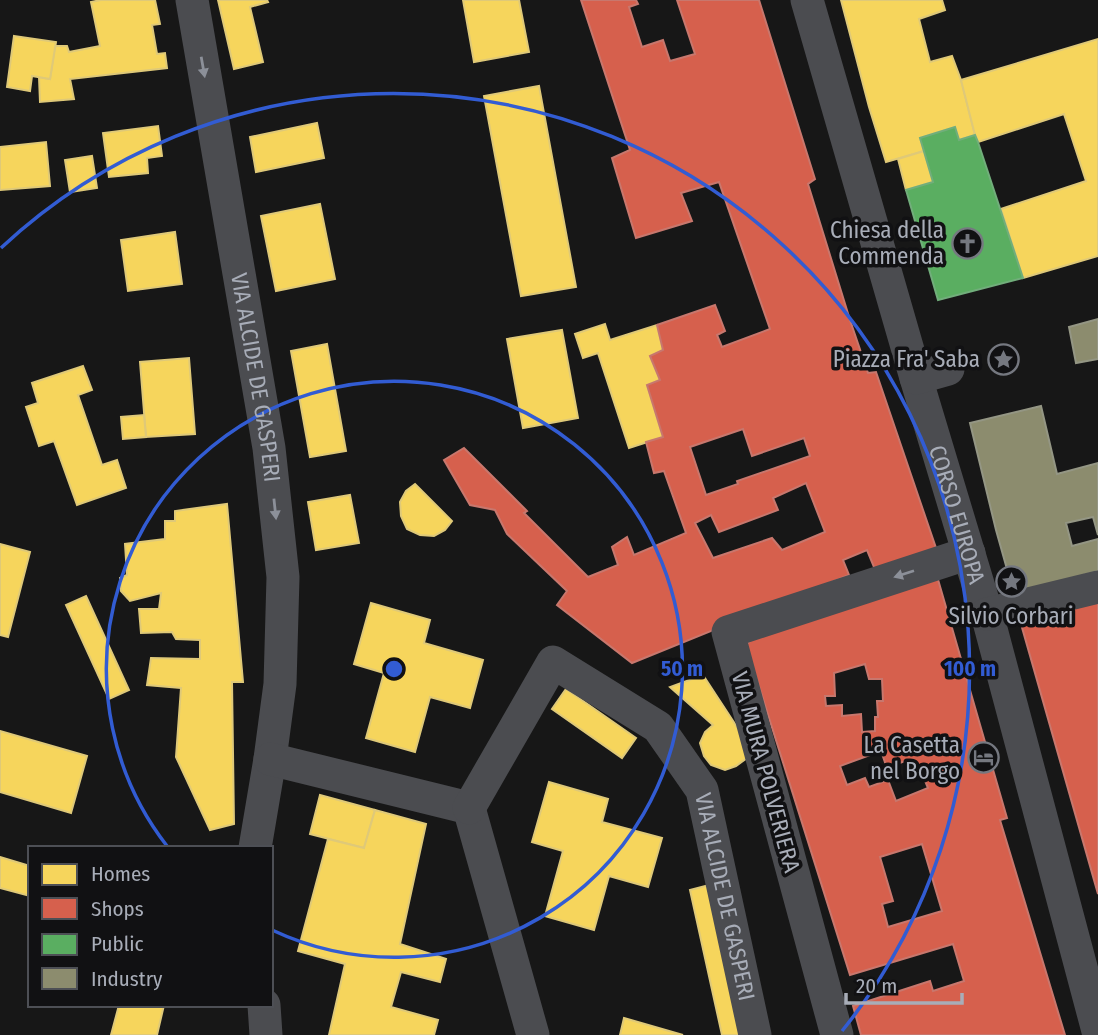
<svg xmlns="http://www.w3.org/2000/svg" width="1098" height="1035" viewBox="0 0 1098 1035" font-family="'Fira Sans Condensed',sans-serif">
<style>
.homes{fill:#f6d55c;stroke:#dfc978;stroke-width:2}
.shops{fill:#d6604d;stroke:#c8776d;stroke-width:2;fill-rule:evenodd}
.public{fill:#5aae61;stroke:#71ae7b;stroke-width:2}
.industry{fill:#8c8c6e;stroke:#949684;stroke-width:2}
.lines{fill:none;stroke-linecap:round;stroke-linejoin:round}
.street{stroke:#4b4c50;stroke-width:33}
.oneway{fill:#8c9099}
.ring{fill:none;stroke:#325cd3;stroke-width:3.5}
.labels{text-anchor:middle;stroke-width:7;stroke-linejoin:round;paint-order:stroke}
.poi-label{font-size:23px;fill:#a8adb8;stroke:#111113;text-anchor:end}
.street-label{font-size:23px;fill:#a8adb8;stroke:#111113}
.centre{fill:#325cd3;stroke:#111113;stroke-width:3.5}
.ring-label{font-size:21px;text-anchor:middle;font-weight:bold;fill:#325cd3;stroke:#111113;stroke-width:7;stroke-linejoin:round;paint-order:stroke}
</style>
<rect width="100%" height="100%" fill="#171717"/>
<g class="homes">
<path d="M101,0h54l5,24 -8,1 5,29 8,-1 2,15 -97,11 4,20 -34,3 -1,-25 11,2 5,-33h12l2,6 31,-6 -9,-44z"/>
<path d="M218,0h49l1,2 -18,5 13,55 -29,7z"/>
<path d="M463,0h56l10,52 -55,10z"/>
<path d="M841,0h101l3,10 -26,9 11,43 22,-6 9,24 14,55 -16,5 -4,-13 -35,11 4,13 -38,11 -17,-55z"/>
<path d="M14,36l42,6 -6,37 -18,-3 -2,15 -23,-4z"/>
<path d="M1098,39v217l-75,22 -22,-69 85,-28 -22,-67 -86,28 -3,-7 -14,-55z"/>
<path d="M539,86l37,201 -55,9 -37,-200z"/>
<path d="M317,123l7,35 -68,14 -6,-35z"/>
<path d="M158,126l4,30 -15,2 1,15 -39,4 -6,-44z"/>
<path d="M46,142l4,44 -50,4v-43z"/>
<path d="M924,151l9,31 -27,8 -8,-31z"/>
<path d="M92,156l5,32 -27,4 -5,-32z"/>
<path d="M320,204l15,75 -59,12 -15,-75z"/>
<path d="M175,232l7,52 -54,7 -7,-51z"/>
<path d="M605,324l5,16 47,-15 6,25 -13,6 10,24 -13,5 16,52 -34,11 -31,-95 -15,5 -8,-24z"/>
<path d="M562,330l16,88 -55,10 -16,-89z"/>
<path d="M327,344l19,107 -36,6 -19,-106z"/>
<path d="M189,358l6,76 -49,3 -6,-75z"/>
<path d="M83,366l9,24 -14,5 24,70 15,-5 9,28 -49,17 -23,-64 -15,5 -13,-39 12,-4 -6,-20z"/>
<path d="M144,415l2,22 -23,2 -2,-22z"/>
<path d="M415,484l37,37 -7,9 -11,6 -14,-1 -13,-6 -6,-13 -1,-14 6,-11z"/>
<path d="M350,495l9,48 -43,7 -8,-48z"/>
<path d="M227,504l16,178h-11l2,142 -24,6 -34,-73 5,-69 -34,-3 4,-27 49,1v-19l-24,-1 -4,-7 -31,1 -2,-24h20l2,-16 -31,8 -9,-10 -1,-13 7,-3 -2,-31 40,-5v-18h10v-10z"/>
<path d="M0,544l30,8 -22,85 -8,-2z"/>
<path d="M86,596l43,94 -20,9 -43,-94z"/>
<path d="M371,603l59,17 -6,23 59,17 -13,48 -40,-11 -15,55 -49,-14 18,-65 -30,-9z"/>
<path d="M703,675l51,78 -18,13 -11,4 -14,-5 -7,-9 -4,-13 5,-11 8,-7 -43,-38z"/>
<path d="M566,689l70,49 -14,20 -70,-49z"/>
<path d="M0,731l87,25 -16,57 -71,-21z"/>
<path d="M549,782l59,17 -6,23 60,16 -14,49 -39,-11 -15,54 -49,-14 18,-65 -31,-9z"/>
<path d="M320,795l55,15 -11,38 -54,-14z"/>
<path d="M375,810l51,14 -26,120 46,15 -6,23 -39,-10 -10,35 47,13 -4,15h-105l16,-71 -47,-13 30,-112 36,9z"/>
<path d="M0,857l30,9v30l-30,-8z"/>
<path d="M713,884l34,151h-25l-32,-145z"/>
<path d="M119,1005h45l-7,30h-46z"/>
<path d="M624,1018l59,17h-63z"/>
</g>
<g class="shops">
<path d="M581,0h55l2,4 -9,3 13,40 21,-7 7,21 25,-7 -18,-54h82l56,179 -7,5 42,136 18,53 8,-1 60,176 -60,24 -9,-22 -24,10 6,15 -217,88 -75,-58 10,-14 -60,-57 -12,-24 -25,-5 -26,-45 20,-12 63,63 -3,2 64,64 30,-12 -6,-18 15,-10 7,18 52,-22 -22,-62 -10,2 -8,-31 17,-5 -16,-52 13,-5 -10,-24 13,-6 -6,-25 58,-20 10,26 -8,4 5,12 48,-18 -51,-147 -38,11 11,28 -56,17 -24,-80 18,-8zM743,429l9,27 52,-18 6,18 -73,25 1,3 -32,11 -16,-48zM806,483l19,49 -43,18 -10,-12 -59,20 -18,-35 16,-8 8,17 59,-22 -5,-12z"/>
<path d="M937,576l70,242 -7,2 65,215h-204l-8,-29 77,-25 3,10 31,-10 -11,-37 -103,31 -104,-330 21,-22zM865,664l4,15h13l1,22h-6l1,16h-3v14l-13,1 -1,-18 -19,2v-11l-16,1 -1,-10h10l-1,-23zM881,751l6,17 18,-7 6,15 10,-5 7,17 -32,13 -8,-21 -19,7 -4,-9 -18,7 -7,-19zM922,844l20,67 -54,16 -6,-23 11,-3 -13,-44z"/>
<path d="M1098,601v293l-79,-277z"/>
</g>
<path class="public" d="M955,127l4,13 16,-5 3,7 45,136 -85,22 -32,-110 27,-8 -13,-44z"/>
<g class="industry">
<path d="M1098,319v40l-22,4 -7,-36z"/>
<path d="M1041,406l16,68 41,-11v72l-5,-18 -27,6 6,23 26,-7v32l-84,23 -18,-64 -26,-107z"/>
</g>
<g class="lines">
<g class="street">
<path id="s1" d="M192,0l77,448 14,129 -3,107 -10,75 -15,89"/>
<path id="s2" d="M807,0l109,378 71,236 111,417"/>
<path d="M916,378l32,-9"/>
<path d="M987,614l111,-27"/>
<path d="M270,759l199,49 64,227"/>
<path id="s3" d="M469,808l84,-146 105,65 44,63 53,245"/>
<path d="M264,1005l2,30"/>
<path d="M837,1035l-109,-403 241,-79"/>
</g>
</g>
<defs><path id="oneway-solid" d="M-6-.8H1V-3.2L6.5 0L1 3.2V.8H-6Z" transform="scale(1.75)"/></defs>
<g class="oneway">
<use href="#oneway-solid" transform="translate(203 67) rotate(80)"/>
<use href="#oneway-solid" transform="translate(275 509) rotate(84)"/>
<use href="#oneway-solid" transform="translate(904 574) rotate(162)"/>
</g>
<g class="ring">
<path d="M167 846A288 288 0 1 1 272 930"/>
<path d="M1 248A576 576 0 0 1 842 1031"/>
</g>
<defs>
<symbol id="church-ring" viewBox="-11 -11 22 22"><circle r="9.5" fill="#111113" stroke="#757880" stroke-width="1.5"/><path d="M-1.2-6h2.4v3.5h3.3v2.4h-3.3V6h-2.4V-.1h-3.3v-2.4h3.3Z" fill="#757880"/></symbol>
<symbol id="sight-ring" viewBox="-11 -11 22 22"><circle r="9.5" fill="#111113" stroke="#757880" stroke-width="1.5"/><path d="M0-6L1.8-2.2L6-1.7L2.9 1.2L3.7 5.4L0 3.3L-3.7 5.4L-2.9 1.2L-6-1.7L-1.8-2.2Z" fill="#757880"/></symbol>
<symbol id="hotel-ring" viewBox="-11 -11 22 22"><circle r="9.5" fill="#111113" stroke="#757880" stroke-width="1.5"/><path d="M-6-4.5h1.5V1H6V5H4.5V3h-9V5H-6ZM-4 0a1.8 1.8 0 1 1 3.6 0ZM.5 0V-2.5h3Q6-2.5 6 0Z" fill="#757880"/></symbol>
</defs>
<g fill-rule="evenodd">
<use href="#church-ring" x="950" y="226" width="35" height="35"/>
<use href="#sight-ring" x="986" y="342" width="35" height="35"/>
<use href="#sight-ring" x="994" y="564" width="35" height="35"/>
<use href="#hotel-ring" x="966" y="740" width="35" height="35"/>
</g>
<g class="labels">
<g class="poi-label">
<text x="944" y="238">Chiesa della<tspan x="944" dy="26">Commenda</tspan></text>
<text x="980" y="367">Piazza Fra' Saba</text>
<text x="1011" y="624" text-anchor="middle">Silvio Corbari</text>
<text x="960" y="753">La Casetta<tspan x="960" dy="26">nel Borgo</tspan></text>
</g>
<g class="street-label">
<text dy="8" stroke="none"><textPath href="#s1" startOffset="383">VIA ALCIDE DE GASPERI</textPath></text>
<text dy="8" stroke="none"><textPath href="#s2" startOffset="536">CORSO EUROPA</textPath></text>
<text transform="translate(766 772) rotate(75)" y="8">VIA MURA POLVERIERA</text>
<text dy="8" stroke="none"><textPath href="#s3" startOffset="478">VIA ALCIDE DE GASPERI</textPath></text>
</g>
</g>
<circle cx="394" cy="669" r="10" class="centre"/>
<g class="ring-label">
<text x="682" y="676">50 m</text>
<text x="970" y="676">100 m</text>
</g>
<rect x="28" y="846" width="245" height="161" fill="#111113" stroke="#4d4f55" stroke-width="2"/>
<rect x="42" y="864" width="35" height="21" fill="#f6d55c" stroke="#4d4f55" stroke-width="2"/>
<text x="91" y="881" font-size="21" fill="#a8adb8">Homes</text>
<rect x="42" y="898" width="35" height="21" fill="#d6604d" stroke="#4d4f55" stroke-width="2"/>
<text x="91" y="916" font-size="21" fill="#a8adb8">Shops</text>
<rect x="42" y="934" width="35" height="21" fill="#5aae61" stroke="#4d4f55" stroke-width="2"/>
<text x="91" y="951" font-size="21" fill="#a8adb8">Public</text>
<rect x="42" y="968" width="35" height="21" fill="#8c8c6e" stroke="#4d4f55" stroke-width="2"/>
<text x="91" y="986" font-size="21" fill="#a8adb8">Industry</text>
<path d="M846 993v10h116v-10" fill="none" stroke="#a8adb8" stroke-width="3.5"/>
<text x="856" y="993" font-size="21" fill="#a8adb8" stroke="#111113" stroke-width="5" paint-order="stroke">20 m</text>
</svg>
